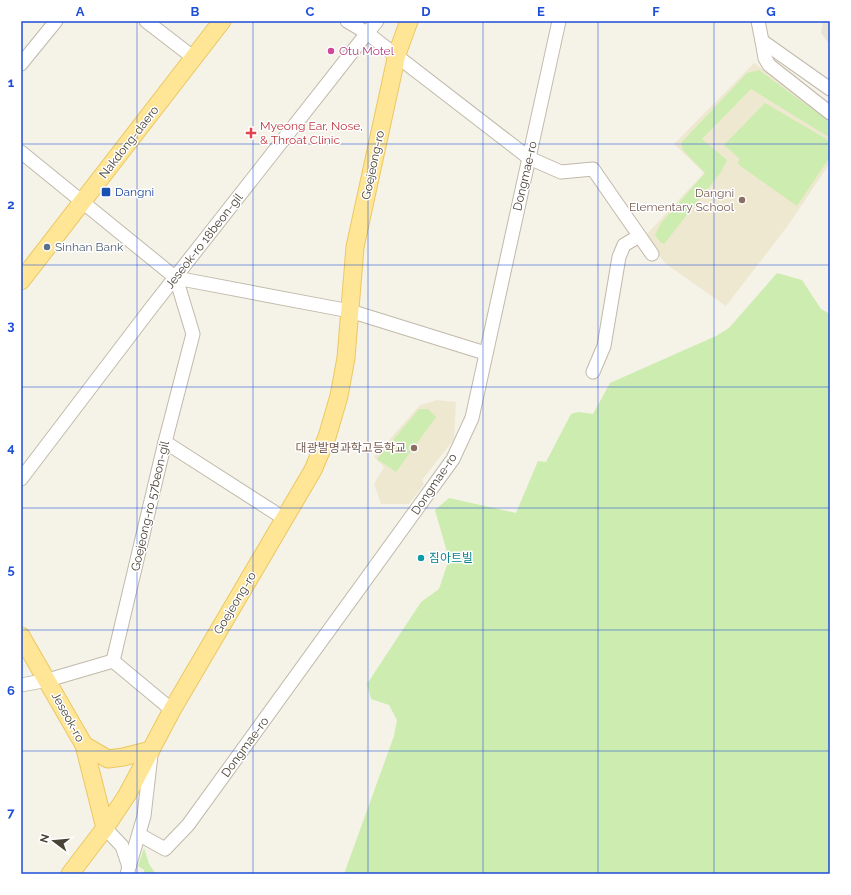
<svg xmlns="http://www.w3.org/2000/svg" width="851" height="895" viewBox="0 0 851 895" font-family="Raleway,'Noto Sans KR',sans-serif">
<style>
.residential{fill:#e9e4d6}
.education{fill:#efe8d1}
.green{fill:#cdecaf}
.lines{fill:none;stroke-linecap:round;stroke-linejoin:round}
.minor-casing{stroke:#c1baaa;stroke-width:15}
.major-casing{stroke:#ebc860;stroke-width:19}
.minor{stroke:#fff;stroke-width:13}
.major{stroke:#ffe697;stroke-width:17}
.grid{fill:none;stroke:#1d4ed8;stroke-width:1;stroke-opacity:0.55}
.hotel-dot{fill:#d1479c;stroke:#fff;stroke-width:1.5}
.health-dot{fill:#e0444e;stroke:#fff;stroke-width:1.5}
.transit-dot{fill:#1a4fb4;stroke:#fff;stroke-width:1.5}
.education-dot{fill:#8d6e63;stroke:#fff;stroke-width:1.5}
.service-dot{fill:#5c6f8a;stroke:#fff;stroke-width:1.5}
.culture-dot{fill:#0f9aa8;stroke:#fff;stroke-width:1.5}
.labels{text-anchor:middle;stroke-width:3;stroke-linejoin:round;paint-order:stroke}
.hotel-label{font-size:12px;fill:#b23c85;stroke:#fff;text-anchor:start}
.health-label{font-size:12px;fill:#be3a42;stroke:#fff;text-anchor:start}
.street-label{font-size:12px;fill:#494236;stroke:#fff}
.transit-label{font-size:12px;fill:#164399;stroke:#fff;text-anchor:start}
.education-label{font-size:12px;fill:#785e54;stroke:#fff;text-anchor:end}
.service-label{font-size:12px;fill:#4e5e75;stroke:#fff;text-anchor:start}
.culture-label{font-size:12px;fill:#0d838f;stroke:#fff;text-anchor:start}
.neatline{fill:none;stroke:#1d4ed8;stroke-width:1.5}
.grid-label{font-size:13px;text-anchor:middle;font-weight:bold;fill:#1d4ed8}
</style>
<rect width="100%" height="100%" fill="#f5f2e8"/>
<path class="residential" d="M823,21h7v24l-9,-12z"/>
<g class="education">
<path d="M754,63l76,56v44l-43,64 -61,79 -60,-42 -22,-27 60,-64 -30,-29z"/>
<path d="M437,400l19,2 -2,37 -32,41 2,4 -15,20h-28l-7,-20 10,-17 -10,-10 46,-52z"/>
</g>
<g class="green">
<path d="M759,70l71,52v16l-79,-49 -49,50 25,21 -6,12 -57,72 -4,-2 -5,-7 6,-12 44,-50 -22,-23 -2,-7 66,-70z"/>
<path d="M765,103l65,38v16l-33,49 -58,-41 -1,-3 2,-3 -16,-14z"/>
<path d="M777,273l25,7 19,29 9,5v560h-486l50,-138 3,-16 -8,-15 -18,-6 -4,-15 54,-82 18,-13 10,-30 -14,-49 14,-12 67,15 22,-52 8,1 25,-48 7,-2 15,2 17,-31 106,-47 13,-8z"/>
<path d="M419,409h9l8,8 -40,55 -19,-13z"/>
<path d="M144,848l5,16 7,10h-12v-4l-6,-4z"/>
</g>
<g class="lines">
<defs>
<g id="minor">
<path d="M146,21l48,37"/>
<path d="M347,21l20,12 10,-12"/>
<path d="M758,21l4,20 68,48"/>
<path d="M762,41l3,17 4,7 61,48"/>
<path d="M21,64l35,-43"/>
<path d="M21,152l155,126 174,33 135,42"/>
<path d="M593,372l11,-26 15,-89 5,-12 15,-9"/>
<path d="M165,442l120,77"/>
<path d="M21,479l130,-171 216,-275 162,125 32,14 32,-3 59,85"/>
<path d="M21,685l27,-5 65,-19"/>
<path d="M172,710l-59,-49 52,-219 28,-108 -17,-56"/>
<path d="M105,828l17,18 7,21"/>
<path d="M140,835l25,14 23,-24 265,-366 19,-41 87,-397"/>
<path d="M127,874l17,-58 7,-61"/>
</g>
<g id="major">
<path d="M21,281l201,-260"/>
<path d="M21,636l63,109 21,83"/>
<path d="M84,745l24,14 15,-2 28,-7"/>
<path d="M70,874l35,-46 22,-33 45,-85 141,-240 14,-33 12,-41 7,-38 9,-111 42,-193 12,-33"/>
</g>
</defs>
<use href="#minor" class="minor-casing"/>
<use href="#major" class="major-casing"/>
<use href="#minor" class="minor"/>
<use href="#major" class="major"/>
</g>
<path class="grid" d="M137,21v853M253,21v853M368,21v853M483,21v853M598,21v853M714,21v853M21,144h809M21,265h809M21,387h809M21,508h809M21,630h809M21,751h809"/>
<circle class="hotel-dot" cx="331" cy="51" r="4"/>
<path class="health-dot" d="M249 127h4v4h4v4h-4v4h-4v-4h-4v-4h4z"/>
<rect class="transit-dot" x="101" y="187" width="10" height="10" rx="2"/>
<g class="education-dot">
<circle cx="742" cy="200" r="4"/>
<circle cx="414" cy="448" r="4"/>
</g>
<circle class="service-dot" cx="47" cy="247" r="4"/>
<circle class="culture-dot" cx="421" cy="558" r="4"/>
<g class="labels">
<g class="hotel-label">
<text x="339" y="55">Otu Motel</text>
</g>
<g class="health-label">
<text x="260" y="130">Myeong Ear, Nose,<tspan x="260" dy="14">&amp; Throat Clinic</tspan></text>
</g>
<g class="street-label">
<text transform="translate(129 142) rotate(-52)" y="4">Nakdong-daero</text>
<text transform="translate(373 165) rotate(-78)" y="4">Goejeong-ro</text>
<text transform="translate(525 176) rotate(-77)" y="4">Dongmae-ro</text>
<text transform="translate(204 241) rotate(-52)" y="4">Jeseok-ro 18beon-gil</text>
<text transform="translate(434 484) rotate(-56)" y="4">Dongmae-ro</text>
<text transform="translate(150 506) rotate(-77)" y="4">Goejeong-ro 57beon-gil</text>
<text transform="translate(235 603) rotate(-59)" y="4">Goejeong-ro</text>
<text transform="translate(68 717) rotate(61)" y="4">Jeseok-ro</text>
<text transform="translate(245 747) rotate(-54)" y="4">Dongmae-ro</text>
</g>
<g class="transit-label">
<text x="115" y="196">Dangni</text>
</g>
<g class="education-label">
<text x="734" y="197">Dangni<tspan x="734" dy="14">Elementary School</tspan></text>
<text x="406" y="452">대광발명과학고등학교</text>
</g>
<g class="service-label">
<text x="55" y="251">Sinhan Bank</text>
</g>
<g class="culture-label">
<text x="429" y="562">짐아트빌</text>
</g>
</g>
<rect width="851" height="895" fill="none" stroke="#ffffff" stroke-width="44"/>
<g transform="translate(54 841) rotate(286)" stroke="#ffffff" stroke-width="3" paint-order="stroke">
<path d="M0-3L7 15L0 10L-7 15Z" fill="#494236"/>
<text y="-6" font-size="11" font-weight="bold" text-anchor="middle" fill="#494236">N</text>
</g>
<rect x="22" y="22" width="807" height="851" class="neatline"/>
<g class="grid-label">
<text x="80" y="16">A</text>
<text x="195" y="16">B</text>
<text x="310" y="16">C</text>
<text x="426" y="16">D</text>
<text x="541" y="16">E</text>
<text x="656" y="16">F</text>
<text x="771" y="16">G</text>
<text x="11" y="87">1</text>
<text x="11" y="209">2</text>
<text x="11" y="330">3</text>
<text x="11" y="452">4</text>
<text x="11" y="574">5</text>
<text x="11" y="695">6</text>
<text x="11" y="817">7</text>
</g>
</svg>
